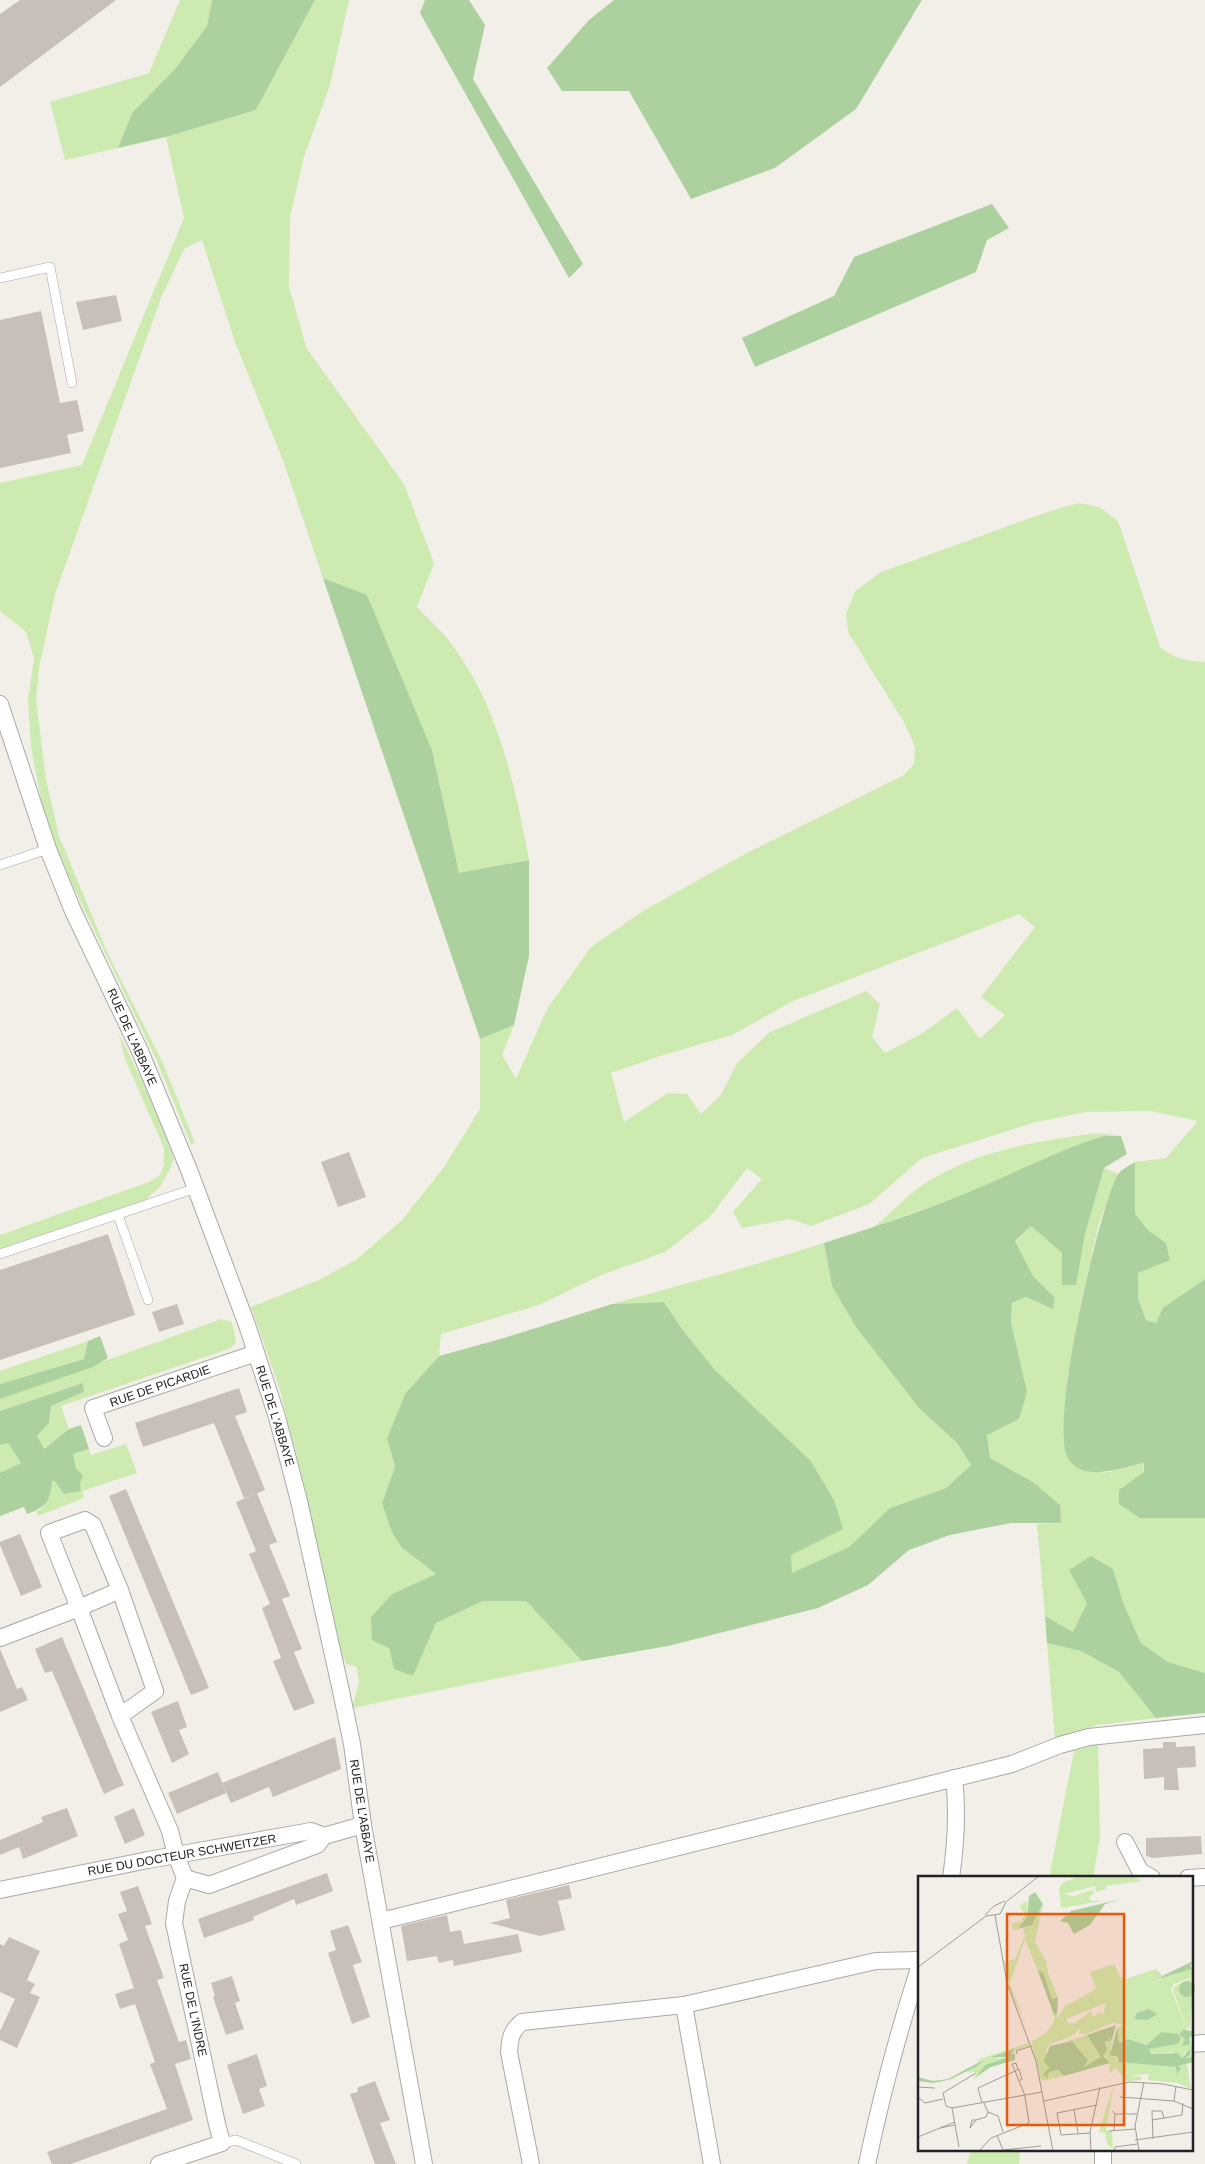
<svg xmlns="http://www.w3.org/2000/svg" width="1205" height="2164" viewBox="0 0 1205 2164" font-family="Arial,sans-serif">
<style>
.grass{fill:#cdebb0;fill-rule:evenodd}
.forest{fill:#add19e}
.building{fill:#c7bfb8}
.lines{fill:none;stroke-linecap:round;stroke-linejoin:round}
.service-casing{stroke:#a9a9a9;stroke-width:10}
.minor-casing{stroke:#a9a9a9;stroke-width:18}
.service{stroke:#fff;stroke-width:9}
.minor{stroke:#fff;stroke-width:16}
.labels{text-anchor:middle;stroke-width:4;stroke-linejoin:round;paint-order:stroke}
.street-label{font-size:12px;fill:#222;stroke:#fff}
.inset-road{fill:none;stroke:#9f9d99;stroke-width:1}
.view{fill:#e8590c;fill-opacity:0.15;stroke:#e8590c;stroke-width:2.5}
.inset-edge{fill:none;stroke:#222;stroke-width:2.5}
</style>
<rect width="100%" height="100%" fill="#f2efe9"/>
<g class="grass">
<path d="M180,0h32l-5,26 -32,43 -43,44 -14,35 -53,12 -15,-58 99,-29z"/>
<path d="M315,0h34l-19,85 -26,72 -14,60 -1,70 18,62 97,135 30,79 -17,44c12,13 26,25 36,39 46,62 62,140 76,214l-70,14 -27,-124 -65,-154 -44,-18 -39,-115 -49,-121 -33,-102 -18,9 -23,49 -106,296 -16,74 -3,32 10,79 13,57 49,118 55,109 32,80 -4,1 -35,-85 -95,-198 -18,-50 -12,-65 -3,-47 6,-41 -8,-26 -26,-21v-128l82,-18 102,-247 -18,-81 90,-27z"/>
<path d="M1079,503l20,4 19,14 42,126c14,12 27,14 45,15v617l-21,14 -28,30 -10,-3 -8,-22v-25l32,-14 -4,-16 -18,-13 -13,-16v-52l31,-4 32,-37 -48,-10 -64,1 -50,10 -114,36 -53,46 -58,22 -21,-7 -48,9 -9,-16 29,-33 -15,-11 -37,49 -45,35 -66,24 -60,29 -98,29 -2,22 -34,38 -18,44 8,29 -13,36 19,44 35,27 -44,20 -3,54 5,21 19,6 23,-52 47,-22h43l56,60 -230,47 7,-25 -2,-16 -10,-3 -6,-9 -35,-163 -27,-105 -28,-80 68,-27 38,-21 45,-39 42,-53 36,-58v-70l34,-14 -12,30 14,24 31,-70 44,-62 52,-36 98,-55 163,-81 10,-11 1,-17 -10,-23 -57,-92 -2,-18 9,-23 26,-19 169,-61zM1019,914l16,13 -54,70 24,18 -25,24 -23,-31 -34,25 -38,20 -13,-16 8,-33 -14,-13 -96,41 -33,31 -16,32 -20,19 -14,-20 -19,-1 -44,29 -13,-49 49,-17 72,-21 61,-34z"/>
<path d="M119,1034l28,57 27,67 -5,13 -9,16 -16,14 -144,48v-14l149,-53 11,-7 4,-10v-17l-39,-89z"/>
<path d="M1096,1133l25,3h-17l-141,59 -89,32c17,-14 34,-33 53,-45 51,-32 110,-41 169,-49z"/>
<path d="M1104,1168l14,6 -19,49 -18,79 -14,81 37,90 40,-10 -4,55h65v155l-37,-11 -27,-19 -17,-38 -11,-36 -26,34 -14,29 -28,-16 -8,-92 24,-1 -28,-41 -43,-24 -3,-24 32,-15 -2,-63 -6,-33 1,-20 14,-6 27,12 2,-11 -22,-22 -18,-34 16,-16 31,27 13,32 10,-51z"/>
<path d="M824,1243l8,43 87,122 38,35 14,22 -25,23 -56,20 -41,39 -58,27v-19l43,-55 -23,-39 -96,-91 -33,-41 -18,-27 -52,2 131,-36z"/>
<path d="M221,1319l11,3 4,20 -5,6 -170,58 8,23 -26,20 -6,-13 12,-13 2,-17 33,-14 -1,-9 -83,28v-12z"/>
<path d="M88,1341l-4,18 -84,25v-13z"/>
<path d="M8,1443l13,20 -21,10v-28z"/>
<path d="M126,1444l11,29 -55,18 2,7 -46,18 -2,-5 7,-3 8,-27 25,-12 -3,-15 16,-5 2,6z"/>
<path d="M1047,1643l34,8 38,21 37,46 -58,7 -43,15z"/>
<path d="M1098,1744l2,93 -7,41h-44l25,-127z"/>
<path d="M971,2150h49l-1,14h-52z"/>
</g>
<g class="forest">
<path d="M212,0h103l-59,110 -90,27 -48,11 14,-35 43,-44 32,-43z"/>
<path d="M425,0h44l16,25 -12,54 110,185 -14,14 -149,-265z"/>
<path d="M614,0h308l-66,109 -81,59 -84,31 -62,-108h-67l-15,-23 42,-48z"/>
<path d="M992,204l17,24 -22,12 -11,32 -221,95 -13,-29 92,-42 20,-39z"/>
<path d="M323,578l44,17 65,155 27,123 70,-13v96l-15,69 -34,14z"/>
<path d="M1104,1136h17l6,18 -23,14 -19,66 -9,51h-14v-32l-31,-27 -16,15 18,35 22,22 -2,11 -27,-12 -14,6 -1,20 16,69 -8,27 -32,16 3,23 43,24 27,23 1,18h-50l-61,12 -41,15 -41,35 -50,23 -150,38 -86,15 -56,-60h-43l-47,22 -23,53 -19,-7 -5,-21 -17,-8 -1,-23 21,-23 44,-20 -35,-27 -10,-17 -9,-27 13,-36 -8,-29 18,-44 34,-38 65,-18 108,-34 52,-2 18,27 33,41 96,91 23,39 9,29 -52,26 1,18 57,-26 41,-39 56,-20 25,-23 -14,-22 -38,-35 -63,-81 -24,-41 -8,-43c47,-15 93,-30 138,-48 48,-19 93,-44 142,-59z"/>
<path d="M1135,1162v52l13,16 18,13 4,17 -32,13v25l8,22 10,3 7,-15 42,-29v239h-65l-21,-14v-14l25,-18v-9c-22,4 -58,20 -75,-3 -22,-29 29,-247 48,-284 3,-6 12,-10 18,-14z"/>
<path d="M100,1336l8,22 -15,9 -93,32v-15l84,-25 4,-18z"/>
<path d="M83,1383l1,9 -33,14 -2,17 -12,13 7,13 25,-20 12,-4 8,24 -16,5 3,15 7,6 -3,9 1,7 -17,3 -9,-13h-3c-2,21 -6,26 -25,33l-3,-7 -24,9v-43l21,-10 -13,-20 -8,2v-34z"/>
<path d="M1091,1556l22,13 11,36 17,38 27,19 37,11v40l-49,5 -37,-46 -38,-21 -34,-8 -2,-27 28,16 14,-29 -18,-33z"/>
</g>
<g class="building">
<path d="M20,0h96l-116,87v-73z"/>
<path d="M116,295l6,26 -39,9 -7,-28z"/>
<path d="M41,311l19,92 17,-3 7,31 -17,4 4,18 -71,15v-148z"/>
<path d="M349,1152l17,45 -28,10 -17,-45z"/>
<path d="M108,1234l27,81 -135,45v-90z"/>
<path d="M177,1304l7,20 -25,8 -7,-20z"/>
<path d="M239,1388l8,24 -12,4 30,74 -21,8 -30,-75 -71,24 -8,-24z"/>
<path d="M126,1489l83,199 -18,7 -82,-199z"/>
<path d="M257,1493l20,49 -8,3 21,51 -8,3 20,50 -8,3 21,51 -21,8 -21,-50 8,-3 -19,-50 8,-4 -21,-50 7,-3 -20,-49z"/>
<path d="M20,1534l22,53 -21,9 -21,-51v-3z"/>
<path d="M62,1637l62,148 -20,9 -52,-123 -7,2 -10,-24z"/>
<path d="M0,1649l17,40 5,-2 6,13 -28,12z"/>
<path d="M178,1701l9,26 -8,3 10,24 -17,9 -21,-51z"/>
<path d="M335,1737l6,32 -68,28 -4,-10 -38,16 -9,-20z"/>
<path d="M1163,1742h13v5l19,-1 1,21 -19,1 2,22h-15v-13l-20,2 -1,-30 20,-1z"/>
<path d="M218,1772l8,21 -49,21 -9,-21z"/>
<path d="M67,1808l11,28 -55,23 -4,-12 -19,8v-15l43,-18 -2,-5z"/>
<path d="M134,1808l11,27 -20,9 -11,-27z"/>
<path d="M1201,1836l1,18 -49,4 -7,-2v-18z"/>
<path d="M327,1873l6,18 -37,14 -2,-6 -41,18 1,3 -50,18 -6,-19z"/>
<path d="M569,1885l3,13 -14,3 7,29 -25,6 -50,-13 20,-5 -4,-18z"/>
<path d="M138,1886l14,38 -7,2 19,52 -7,2 22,62 7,-2 5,19 -16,5 18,56 -122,44h-19l-5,-12 120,-43 -17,-45 5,-2 -20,-58 -15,5 -5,-15 19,-6 -15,-44 9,-4 -10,-26 9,-3 -7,-19z"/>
<path d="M447,1915l3,17 11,-2 3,14 54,-10 4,18 -68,14 -1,-6 -14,3 -2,-7 -30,5 -6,-35z"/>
<path d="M348,1925l14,37 -9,3 17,52 -18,7 -24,-71 8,-3 -6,-19z"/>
<path d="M9,1937l31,14 -13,29 8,4 -5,9 10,4 -23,51 -17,-8v-9l15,-32 -15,-7v-48l4,2z"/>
<path d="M232,1976l8,25 -5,2 9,26 -18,6 -13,-38 2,-1 -4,-13z"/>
<path d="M257,2054l10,32 -8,3 6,17 -22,8 -16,-49z"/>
<path d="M375,2081l15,39 -10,3 16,41h-21l-25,-70 8,-2 -1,-4z"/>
</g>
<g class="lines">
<defs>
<g id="service">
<path d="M0,278l50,-11 22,116"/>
<path d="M0,865l48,-16"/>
<path d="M118,1215l30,85"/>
<path d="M0,1254l196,-66"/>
<path d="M222,2143l14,-3 60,24"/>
</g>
<g id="minor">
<path d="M0,704l48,145 25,62 67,140 49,119 58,155 30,92 22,84 42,190 11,53 11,81 61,339"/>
<path d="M104,1438l-11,-30 163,-55"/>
<path d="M0,1638l79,-30 -30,-75 36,-13 8,5 27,65"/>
<path d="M120,1716l35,-25 -35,-101 -41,18 41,108 50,115 6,24 9,23 -8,23 -3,22 43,201 5,19 -63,21"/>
<path d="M1125,1842l15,29 12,7"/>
<path d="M185,1878l24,7 108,-40 7,-9"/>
<path d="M951,1878c5,-34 7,-66 3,-100"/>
<path d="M1188,1878l17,-1"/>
<path d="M0,1890l148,-30 163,-29 13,5 39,-11"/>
<path d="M381,1921l631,-157 48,-19 29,-8 116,-12"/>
<path d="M684,2005l28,159"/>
<path d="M1191,2044l14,-1"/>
<path d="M1103,2150v14"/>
<path d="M531,2164l-22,-112c1,-14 2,-21 13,-30l162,-17 192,-44 43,-1"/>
<path d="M867,2164c14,-67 31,-131 52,-196"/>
</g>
</defs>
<use href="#service" class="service-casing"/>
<use href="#minor" class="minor-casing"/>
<use href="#service" class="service"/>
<use href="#minor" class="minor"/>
</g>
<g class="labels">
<g class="street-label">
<text transform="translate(132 1037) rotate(66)" y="4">RUE DE L'ABBAYE</text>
<text transform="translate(160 1386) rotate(-19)" y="4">RUE DE PICARDIE</text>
<text transform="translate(275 1416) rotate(73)" y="4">RUE DE L'ABBAYE</text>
<text transform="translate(362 1811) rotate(81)" y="4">RUE DE L'ABBAYE</text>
<text transform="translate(182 1855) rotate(-10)" y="4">RUE DU DOCTEUR SCHWEITZER</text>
<text transform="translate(193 2010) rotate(78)" y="4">RUE DE L'INDRE</text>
</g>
</g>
<g transform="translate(918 1876)">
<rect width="275" height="275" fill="#f2efe9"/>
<path d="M162,0h54l8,5 -36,5 1,3 -11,3 -1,-6 -31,8 10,2 17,-6 4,3 -7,5 5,3 16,-1 -48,8 -2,-20 5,-6zM109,25v16l-9,12 -5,1 -1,-6 9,-3 4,-7 -6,-8zM125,28l-8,38 11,19 2,12 10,25 -6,1 -9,-27 -5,-1 -13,-32 -15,44 16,43 -15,-33 -7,-31 11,-3 10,-23 -2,-8 9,-3zM196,88l6,13 5,2 31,-10 6,6 -7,6 38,-16v12l-19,7 -3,6 17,40 -9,3 11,9 -1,-2 1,-3 3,20 -8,1 1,-8 -4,8 -10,-6 -21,2 -2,-5 21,-15 -9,-2 -11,13 -23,-6 -8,4 -2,-15 6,-4 -10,-1 -27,11h-7l1,-6 -8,8 -22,8 -4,6 3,22 9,-2 6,6 -23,5 -10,-39 15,-9 8,-11v-7l3,-1v5l7,-12 32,-18 -6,-17zM188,127l-3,12 -3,-3 -7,5 -2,-6 -16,12h-7l-2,-4zM275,102l-10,15 10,2 -3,31 3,4 -6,-3 -14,-36 2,-5zM196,152l-3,21 3,9 4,-1 -2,4 60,6 1,8 4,-7 -3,-2 9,-2 4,25 -13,-6 -30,-3 1,-6 -18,1 10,2v3l-15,1 -11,-14 -4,6 -2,-1 1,-9 -7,-9 4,-4 -1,-15 6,4zM169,159l15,22 -18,11 2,-11 -14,-16h-5zM110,167l1,3 -16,5 -2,4 1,-2 -19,6 16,-2 -18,8 -19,16 5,-8 -5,-2 -1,3 -4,-4 -14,9 -20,4 15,-3 17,-10 7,-1 13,-10 -11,3 6,-3zM196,208l-8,46 6,2 1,16 -5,-2 -3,-13 -6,-1z" fill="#cdebb0" fill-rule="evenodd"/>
<path d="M117,16l8,12 -11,21 -14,4 9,-12 2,-21zM203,23l-16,5 -15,21 -16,9 -6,-11 -8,-2 11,-10zM275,85l-3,5 2,3 -38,11zM120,95l5,1 9,27 6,-1 -1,16 -3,1zM261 113a8 8 0 1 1 16 0a8 8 0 1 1-16 0ZM230,133l10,5 -11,6 -13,-1 3,-6zM198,149l-4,15 -6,-5 4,6h-5l2,9 -4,6 7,7 -46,13 -6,-6 -9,2 -2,6 -4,-4 6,-6 -5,-7 6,-15 22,-5 16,19 -4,7 17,-10 -14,-22zM199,152l2,15 9,-4 19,6 14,-13 17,2 3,4 -3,6 -29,5 2,5 27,-1 4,5 8,-9v6l-5,3 8,-1v5l-15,4 3,2 -4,7 -1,-8 -58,-5v-5l-8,-2zM265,154l10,1v4l-4,3 1,6 -8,2 3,-7 -6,-5zM97,173l-4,5 4,-1v7l-24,7 -15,10 9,-12 24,-8h-18zM67,183l-9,8 -28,13 -15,3 -15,-2v-4l15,4 15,-2z" fill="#add19e"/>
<path class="inset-road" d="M67,39l9,-9 11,-5M77,39l12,68 29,78 17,90M0,91l68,-51 14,-2 6,-12 33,-26M99,178l-1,-3 16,-5M0,211l17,1M0,221l7,6 18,-4M202,221l54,4 19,8M126,225l85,-19 34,2 30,6M256,225l2,-15M64,227l-4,-15 37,-17 -3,-7 4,-1 2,6M66,227l4,9 10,4 5,16M34,232l90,-16M34,232l-6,-2 -3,-13 33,-20M34,232l7,39M156,234l4,23M194,235l3,3h22M58,244h-4l-2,8 6,-8 10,-3 2,-5M234,244l30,-5 1,-12M37,246l-15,6 15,-3M196,254l1,-16M191,255l26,-2M172,257l-29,2 -4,-22 40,-8M79,259l6,15M0,261l22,-9M235,263l-1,-28h10l2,8M217,264l58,-8M85,274l38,-4M61,275l12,-13 38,-15 -4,-26 -1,-4 -5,-12 -4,-10 4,-2 3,10 -3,2M173,275l-1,-19 10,-45M196,275l1,-4 22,-3M221,275l-4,-25 9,-44"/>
<path class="view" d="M89,38h117v211h-117z"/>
<rect width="275" height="275" class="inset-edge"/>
</g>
</svg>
